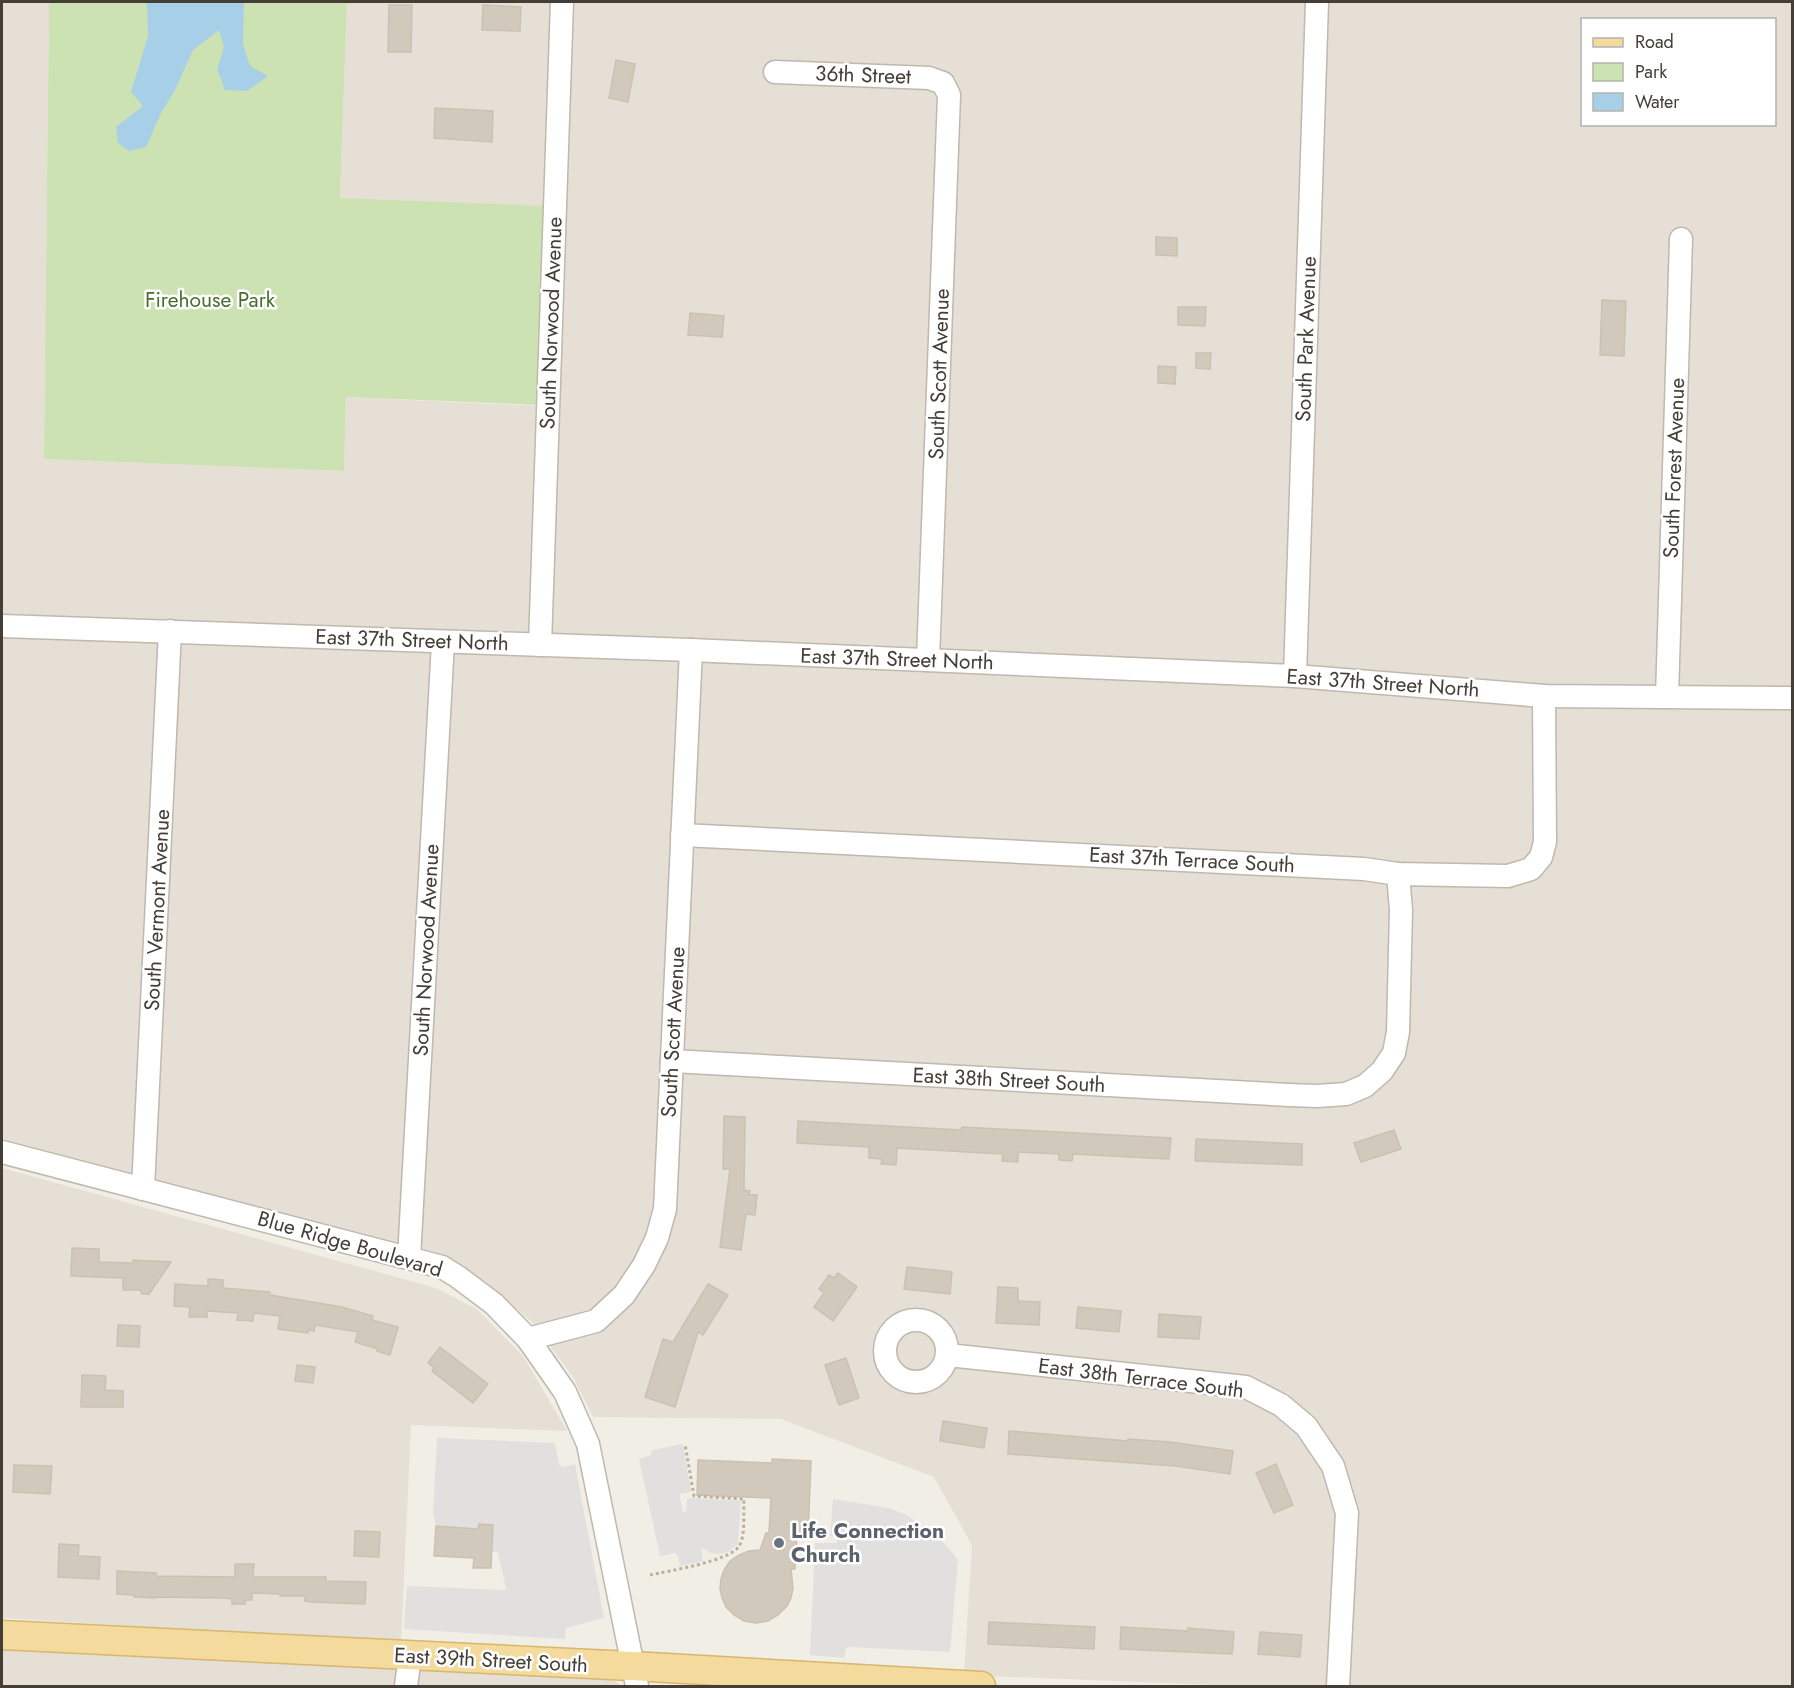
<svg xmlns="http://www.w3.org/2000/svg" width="1794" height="1688" viewBox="0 0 1794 1688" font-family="Jost,sans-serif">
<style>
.residential{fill:#e5dfd5;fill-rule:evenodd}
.green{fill:#cde2b2}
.parking{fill:#e2e0de}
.water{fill:#a8cfe8}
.building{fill:#d2c9bd;stroke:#ccc1b1;stroke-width:1.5}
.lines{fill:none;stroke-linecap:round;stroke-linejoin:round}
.minor-casing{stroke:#bfb8ad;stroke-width:25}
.major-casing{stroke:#d7b66e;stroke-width:31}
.path{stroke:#bcb09c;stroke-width:3;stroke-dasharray:3 3;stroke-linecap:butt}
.minor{stroke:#fff;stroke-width:22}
.major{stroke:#f4da9c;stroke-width:28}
.worship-dot{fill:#6b7280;stroke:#fff;stroke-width:2}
.labels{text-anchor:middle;stroke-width:5;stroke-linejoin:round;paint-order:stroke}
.street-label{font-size:21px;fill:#433e36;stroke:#fff}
.park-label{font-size:21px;fill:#486f2f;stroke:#fff}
.worship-label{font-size:21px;font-weight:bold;fill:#5b616d;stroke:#fff;text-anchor:start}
</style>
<rect width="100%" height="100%" fill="#f1eee6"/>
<g class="residential">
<path d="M2,2h47l-5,457 300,12 2,-74 213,10 8,-199 -227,-10 7,-196h1445v1684h-552l-276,-11 8,-130 -38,-68 -153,-58 -188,-2 -20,-40 -40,-54 -48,-42 -46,-26 -437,-115zM1582,20h192v104h-192z"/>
<path d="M2,1168l434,120 42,22 45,46 44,75 -156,-6 -10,217 -399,-24z"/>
<path d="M2,1647l610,33 10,6h-620z"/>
</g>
<path class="green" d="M49,2h298l-7,196 208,8 -11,199 -191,-8 -2,74 -300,-12z"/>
<g class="parking">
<path d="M437,1438l118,5 4,22 5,2 11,-3 29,154 -38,10 -1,11 -161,-10 3,-43 97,4 2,-1 -8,-37h-6l1,-27 -14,-1 -1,5 -42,-3 -3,-13z"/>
<path d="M683,1444l8,48 -12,2 4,18 3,-1 1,-13 54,3 -3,43 -10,8 -6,2 -11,-1 -9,-5 -1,1 2,12 -23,5 -2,-10 -3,-3 -15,3 -21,-97 12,-4 1,-5z"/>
<path d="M833,1499l56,9 16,6 31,21 14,15 8,10 -8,92 -101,-5 -3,1 -2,10 -34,-3 5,-112h22v-6l-7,-1z"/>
</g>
<path class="water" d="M147,2h97l-1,42 7,22 18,10 -21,15 -22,-1 -8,-21 7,-22 -5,-17 -26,20 -18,40 -14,23 -15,34 -17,4 -11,-8 -2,-16 27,-21 -12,-14 17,-56z"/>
<g class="building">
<path d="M389,5h23l-1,47h-23z"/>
<path d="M483,5l38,2 -1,24 -38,-1z"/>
<path d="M616,60l19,4 -7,38 -19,-4z"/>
<path d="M435,108l58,3 -1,31 -58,-4z"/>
<path d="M1156,237l21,1v18l-21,-1z"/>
<path d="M1602,300l24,1 -2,55 -24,-1z"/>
<path d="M1178,307h28l-1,19 -27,-1z"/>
<path d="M690,313l34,3 -2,21 -34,-2z"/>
<path d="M1196,353h15l-1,16 -14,-1z"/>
<path d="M1158,366l18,1 -1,17 -17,-1z"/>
<path d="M724,1116l21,1 -1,73 6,1 -1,4h8l-2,20 -9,-1 -5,36 -21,-3 10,-78h-7z"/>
<path d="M798,1121l163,9 1,-3 209,11 -2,21 -96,-5 -1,7 -13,-1v-6l-41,-2v10l-16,-1 1,-7 -106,-6 -1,17 -15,-1 1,-5 -13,-1v-11l-72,-4z"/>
<path d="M1394,1130l7,19 -40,13 -7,-19z"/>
<path d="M1196,1139l106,5v21l-107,-4z"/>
<path d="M72,1248l27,1v13l34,1v-3l38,2 -22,32h-7l-2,-4h-17v-12l-52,-2z"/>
<path d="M907,1267l45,5 -2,22 -46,-5z"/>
<path d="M838,1273l19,14 -24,34 -19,-14 10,-14 -5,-4 10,-14 5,3z"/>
<path d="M208,1279l15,1v8l47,4v3l72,12 31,9 -1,4 26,7 -8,28 -13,-4 1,-2 -23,-7 3,-10 -43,-7 -1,6 -5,-1 -1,3 -30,-4 2,-13 -26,-3 -1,8 -16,-1 1,-7 -31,-2v6h-18l1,-10 -16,-1 1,-22 33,2z"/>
<path d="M708,1284l20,11 -25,40 -5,-3 -23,75 -30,-10 18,-58 10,3z"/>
<path d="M998,1287l20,1v13l22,1 -1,23 -43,-2z"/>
<path d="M1078,1307l43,4 -2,21 -43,-4z"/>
<path d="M1159,1314l42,3 -2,22 -41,-2z"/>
<path d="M118,1325l22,1 -1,21 -22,-1z"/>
<path d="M440,1347l48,37 -15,19 -41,-32 2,-3 -6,-5z"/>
<path d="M846,1358l13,40 -20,7 -14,-40z"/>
<path d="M297,1365l18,2 -2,16 -18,-2z"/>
<path d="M82,1375l24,1 -1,14 18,1v16h-42z"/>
<path d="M943,1421l44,7 -3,20 -44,-7z"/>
<path d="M1009,1431l119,10v-2l42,3 63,9 -3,23 -54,-8 -168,-12z"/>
<path d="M772,1459l39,2 -3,75h-11l-2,33h-4l2,19 -2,10 -4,8 -9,9 -10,6 -12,2 -12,-2 -10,-6 -8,-8 -4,-9 -2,-9 1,-10 3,-9 6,-9 9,-6 10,-4 11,-1 6,-17h3l2,-35 -74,-3 1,-35 74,3z"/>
<path d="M1276,1464l17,41 -19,8 -18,-40z"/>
<path d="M14,1465l38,1 -2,28 -37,-2z"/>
<path d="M479,1524l14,1 -2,43h-18l1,-10 -40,-2 2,-30 42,3z"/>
<path d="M355,1531l25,1 -1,25 -25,-1z"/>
<path d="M59,1544l20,1 -1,11 22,1 -1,22 -41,-2z"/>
<path d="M235,1564h19l-1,13h73v4l40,1 -1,22 -54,-2 -6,-1v-5h-25v-2l-28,-1v7h-7v4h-13v-5l-8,-1 -69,-1v1l-21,-1v-2l-17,-1v-23l39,2v3l79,1z"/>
<path d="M989,1622l106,5 -1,22 -106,-5z"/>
<path d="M1121,1627l67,4v-3l46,4 -2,22 -112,-5z"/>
<path d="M1260,1632l42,3 -2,22 -42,-3z"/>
</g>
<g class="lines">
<defs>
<g id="minor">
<path d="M775,72l154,6 14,5 6,12 -21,565"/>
<path d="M2,626l689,24 604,26 249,20 248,2"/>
<path d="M540,645l22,-643"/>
<path d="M1295,676l22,-674"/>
<path d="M1667,697l14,-458"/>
<path d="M682,835l682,34 34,5 110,2 23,-7 10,-12 4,-15 -1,-146"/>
<path d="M672,1061l617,34 28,1 29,-2 19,-8 17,-15 12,-18 4,-21 3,-122 -3,-36"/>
<path d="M2,1152l440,115 16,10 36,27 34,35 37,53 23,52 49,242"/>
<path d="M143,1189l27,-558"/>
<path d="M409,1258l34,-616"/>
<circle cx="916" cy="1351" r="31"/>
<path d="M528,1339l68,-18 28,-26 20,-30 13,-27 8,-29 26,-559"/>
<path d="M948,1355l298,32 35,18 25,21 27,40 14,47 -9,173"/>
<path d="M406,1686l4,-30"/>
</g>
<path id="major" d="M2,1635l630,31 349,20"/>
</defs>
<use href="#minor" class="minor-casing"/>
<use href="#major" class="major-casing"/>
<path class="path" d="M650,1575c18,-4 81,-14 89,-29 7,-10 4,-34 5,-47l-50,-3 -9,-52"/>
<use href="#minor" class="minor"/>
<use href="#major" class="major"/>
</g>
<circle class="worship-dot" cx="779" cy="1543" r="6"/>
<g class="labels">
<g class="street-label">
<text transform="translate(863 75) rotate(2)" y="7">36th Street</text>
<text transform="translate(551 323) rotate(-88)" y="7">South Norwood Avenue</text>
<text transform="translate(1306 339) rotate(-88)" y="7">South Park Avenue</text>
<text transform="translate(939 374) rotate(-88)" y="7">South Scott Avenue</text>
<text transform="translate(1674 468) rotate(-88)" y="7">South Forest Avenue</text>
<text transform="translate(412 640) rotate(2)" y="7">East 37th Street North</text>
<text transform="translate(897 659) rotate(2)" y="7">East 37th Street North</text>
<text transform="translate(1383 683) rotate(4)" y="7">East 37th Street North</text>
<text transform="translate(1192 860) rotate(3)" y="7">East 37th Terrace South</text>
<text transform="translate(157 910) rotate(-87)" y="7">South Vermont Avenue</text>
<text transform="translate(426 950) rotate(-87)" y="7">South Norwood Avenue</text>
<text transform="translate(673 1032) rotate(-87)" y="7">South Scott Avenue</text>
<text transform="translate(1009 1080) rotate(3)" y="7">East 38th Street South</text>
<text transform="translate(350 1244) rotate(16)" y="7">Blue Ridge Boulevard</text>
<text transform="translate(1141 1378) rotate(7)" y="7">East 38th Terrace South</text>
<text transform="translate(491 1660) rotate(3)" y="7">East 39th Street South</text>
</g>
<g class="park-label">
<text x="210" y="307">Firehouse Park</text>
</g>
<g class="worship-label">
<text x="791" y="1538">Life Connection<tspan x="791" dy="24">Church</tspan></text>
</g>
</g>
<rect width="1794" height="1688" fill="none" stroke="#433e36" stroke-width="6"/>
<rect x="1581" y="18" width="195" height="108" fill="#ffffff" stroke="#b4b2af" stroke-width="1.5"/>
<rect x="1593" y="38" width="30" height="9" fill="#f4da9c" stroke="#b4b2af" stroke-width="1.5"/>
<text x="1635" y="48" font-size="18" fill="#433e36">Road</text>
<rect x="1593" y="63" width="30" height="18" fill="#cde2b2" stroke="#b4b2af" stroke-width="1.5"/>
<text x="1635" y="78" font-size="18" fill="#433e36">Park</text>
<rect x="1593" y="93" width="30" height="18" fill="#a8cfe8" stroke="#b4b2af" stroke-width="1.5"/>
<text x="1635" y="108" font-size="18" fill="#433e36">Water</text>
</svg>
